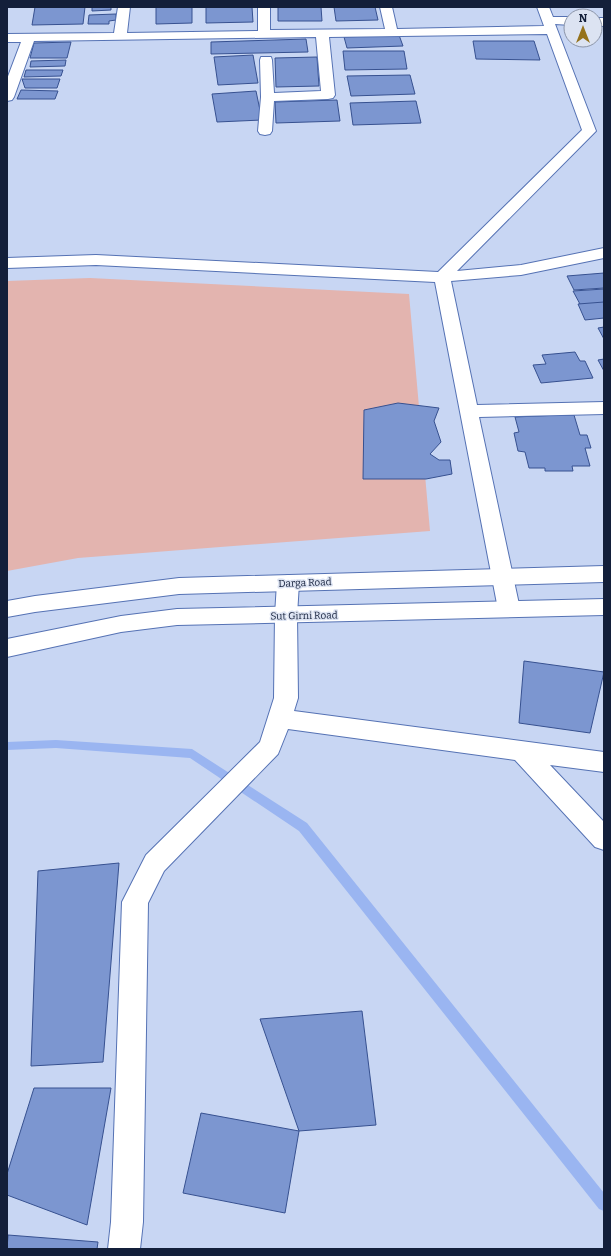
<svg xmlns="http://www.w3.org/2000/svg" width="611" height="1256" viewBox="0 0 611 1256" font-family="Bitter,serif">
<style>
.green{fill:#e3b4af}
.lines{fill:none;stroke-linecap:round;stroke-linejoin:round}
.stream{fill:#9ab5f1;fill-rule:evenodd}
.building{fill:#7c96d0;stroke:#375190}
.minor-casing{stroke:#5572b4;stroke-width:2}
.secondary-casing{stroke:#5572b4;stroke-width:2}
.minor{fill:#fff;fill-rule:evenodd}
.secondary{fill:#fff;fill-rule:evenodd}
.labels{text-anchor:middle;stroke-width:3;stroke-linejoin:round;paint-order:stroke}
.street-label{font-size:10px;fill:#131f3a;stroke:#dce3f2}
</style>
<rect width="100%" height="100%" fill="#c8d6f3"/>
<path class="green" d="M90,278l319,16 21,237 -352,27 -71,13v-290z"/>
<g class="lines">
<path class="stream" d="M56,740l136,9 115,74 297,370v18l-5,-2 -300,-378 -109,-73 -134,-10 -49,2v-8z"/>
</g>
<g class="building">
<path d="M35,7h50l-2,17 -51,1z"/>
<path d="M92,7h19v3l-19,1z"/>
<path d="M156,7h36v16l-36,1z"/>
<path d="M206,7h46l1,15 -47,1z"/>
<path d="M278,7h43l1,14h-44z"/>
<path d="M334,7h41l3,13 -42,1z"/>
<path d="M116,14v6l-7,1v3h-21l1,-9z"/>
<path d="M399,35l4,11 -56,2 -3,-11z"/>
<path d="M306,39l2,13 -97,2v-12z"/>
<path d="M473,41h61l6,19 -64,-1z"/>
<path d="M71,42l-4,16h-37l4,-15z"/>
<path d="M343,51h61l3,18 -62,1z"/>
<path d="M253,55l5,28 -40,2 -4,-28z"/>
<path d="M317,57l2,29 -43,1 -1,-29z"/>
<path d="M66,60l-1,6 -35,1 1,-6z"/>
<path d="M26,70h37l-2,6 -37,1z"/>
<path d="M410,75l5,19 -64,2 -4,-20z"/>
<path d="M22,79h38l-3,9h-32z"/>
<path d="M21,90l37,1 -3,8h-38z"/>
<path d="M256,91l6,29 -45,2 -5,-28z"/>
<path d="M337,100l3,21 -64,2 -1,-21z"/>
<path d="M416,101l5,22 -68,2 -3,-22z"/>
<path d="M604,273v15l-30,2 -7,-14z"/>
<path d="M604,289v15l-23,2 -8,-15z"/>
<path d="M604,302v16l-19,2 -7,-16z"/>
<path d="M604,327v12l-6,-11z"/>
<path d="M575,352l5,9h5l8,17 -52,5 -8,-18 13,-1 -4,-9z"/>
<path d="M604,359v12l-6,-11z"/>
<path d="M398,403l41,5 -5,13 7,21 -11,12 9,6h11l2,14 -26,5h-63l1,-69z"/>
<path d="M560,415h14l6,20h7l4,13h-6l5,18h-18l1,5h-28v-3h-16l-4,-16 -7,-1 -4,-18 5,-1 -4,-15z"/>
<path d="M524,661l80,11 -14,61 -71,-10z"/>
<path d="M119,863l-16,199 -72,4 7,-195z"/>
<path d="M362,1011l14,114 -77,6 -39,-112z"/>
<path d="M34,1088h77l-24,137 -80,-30v-21z"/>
<path d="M201,1113l98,18 -14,82 -102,-20z"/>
<path d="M8,1235l90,7 -1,7h-90z"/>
</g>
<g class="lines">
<defs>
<g id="minor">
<path d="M118,7h12l-3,26 131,-2v-24h12v23l115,-1 -5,-22h12l5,22 147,-3 -7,-19h12l4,10h18v8l-16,-1 41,107 -139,140 64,-6 83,-17v10l-83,17 -70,6 26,124 127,-3v12l-125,3 41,192 -3,6 -8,2 -8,-2 -3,-6 -63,-327 -339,-17 -89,3v-10l89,-3 342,17 144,-142 -35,-96 -218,3 6,58 -2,3 -5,1 -54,2 -2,30 -2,3 -5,1 -5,-1 -2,-3 3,-34 -1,-37 1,-3h10l1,3 2,33 47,-2 -5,-54 -282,4 -20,56 -2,3 -5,1v-22l14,-37h-14v-8l107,-1z"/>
<rect x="595" y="18" width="9" height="8"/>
<path d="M288,575l8,3 3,5 -2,32 1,83 -4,13 310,41v20l-54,-7 54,57v28l-9,-3 -80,-87 -227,-31 -10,25 -114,117 -16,32 -5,319 -3,27h-32l3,-27 11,-320 24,-47 114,-113 14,-44 1,-83 2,-32 3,-5z"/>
</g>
<g id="secondary">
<path d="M604,566v16l-425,12 -144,18 -28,5v-16l28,-5 144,-18z"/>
<path d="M604,599v16l-427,10 -56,7 -114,25v-18l114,-23 56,-7z"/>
</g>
</defs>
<use href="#minor" class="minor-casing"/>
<use href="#secondary" class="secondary-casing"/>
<use href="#minor" class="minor"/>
<use href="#secondary" class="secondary"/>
</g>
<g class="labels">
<g class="street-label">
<text transform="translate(305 582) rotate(-2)" y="4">Darga Road</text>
<text transform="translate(304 615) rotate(-1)" y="4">Sut Girni Road</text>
</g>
</g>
<rect width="611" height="1256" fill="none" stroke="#131f3a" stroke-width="16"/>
<g transform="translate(583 28)"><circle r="19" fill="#dce3f2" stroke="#8c95a8"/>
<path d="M0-3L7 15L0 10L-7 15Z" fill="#95721b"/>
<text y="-6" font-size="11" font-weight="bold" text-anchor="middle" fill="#131f3a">N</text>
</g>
</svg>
